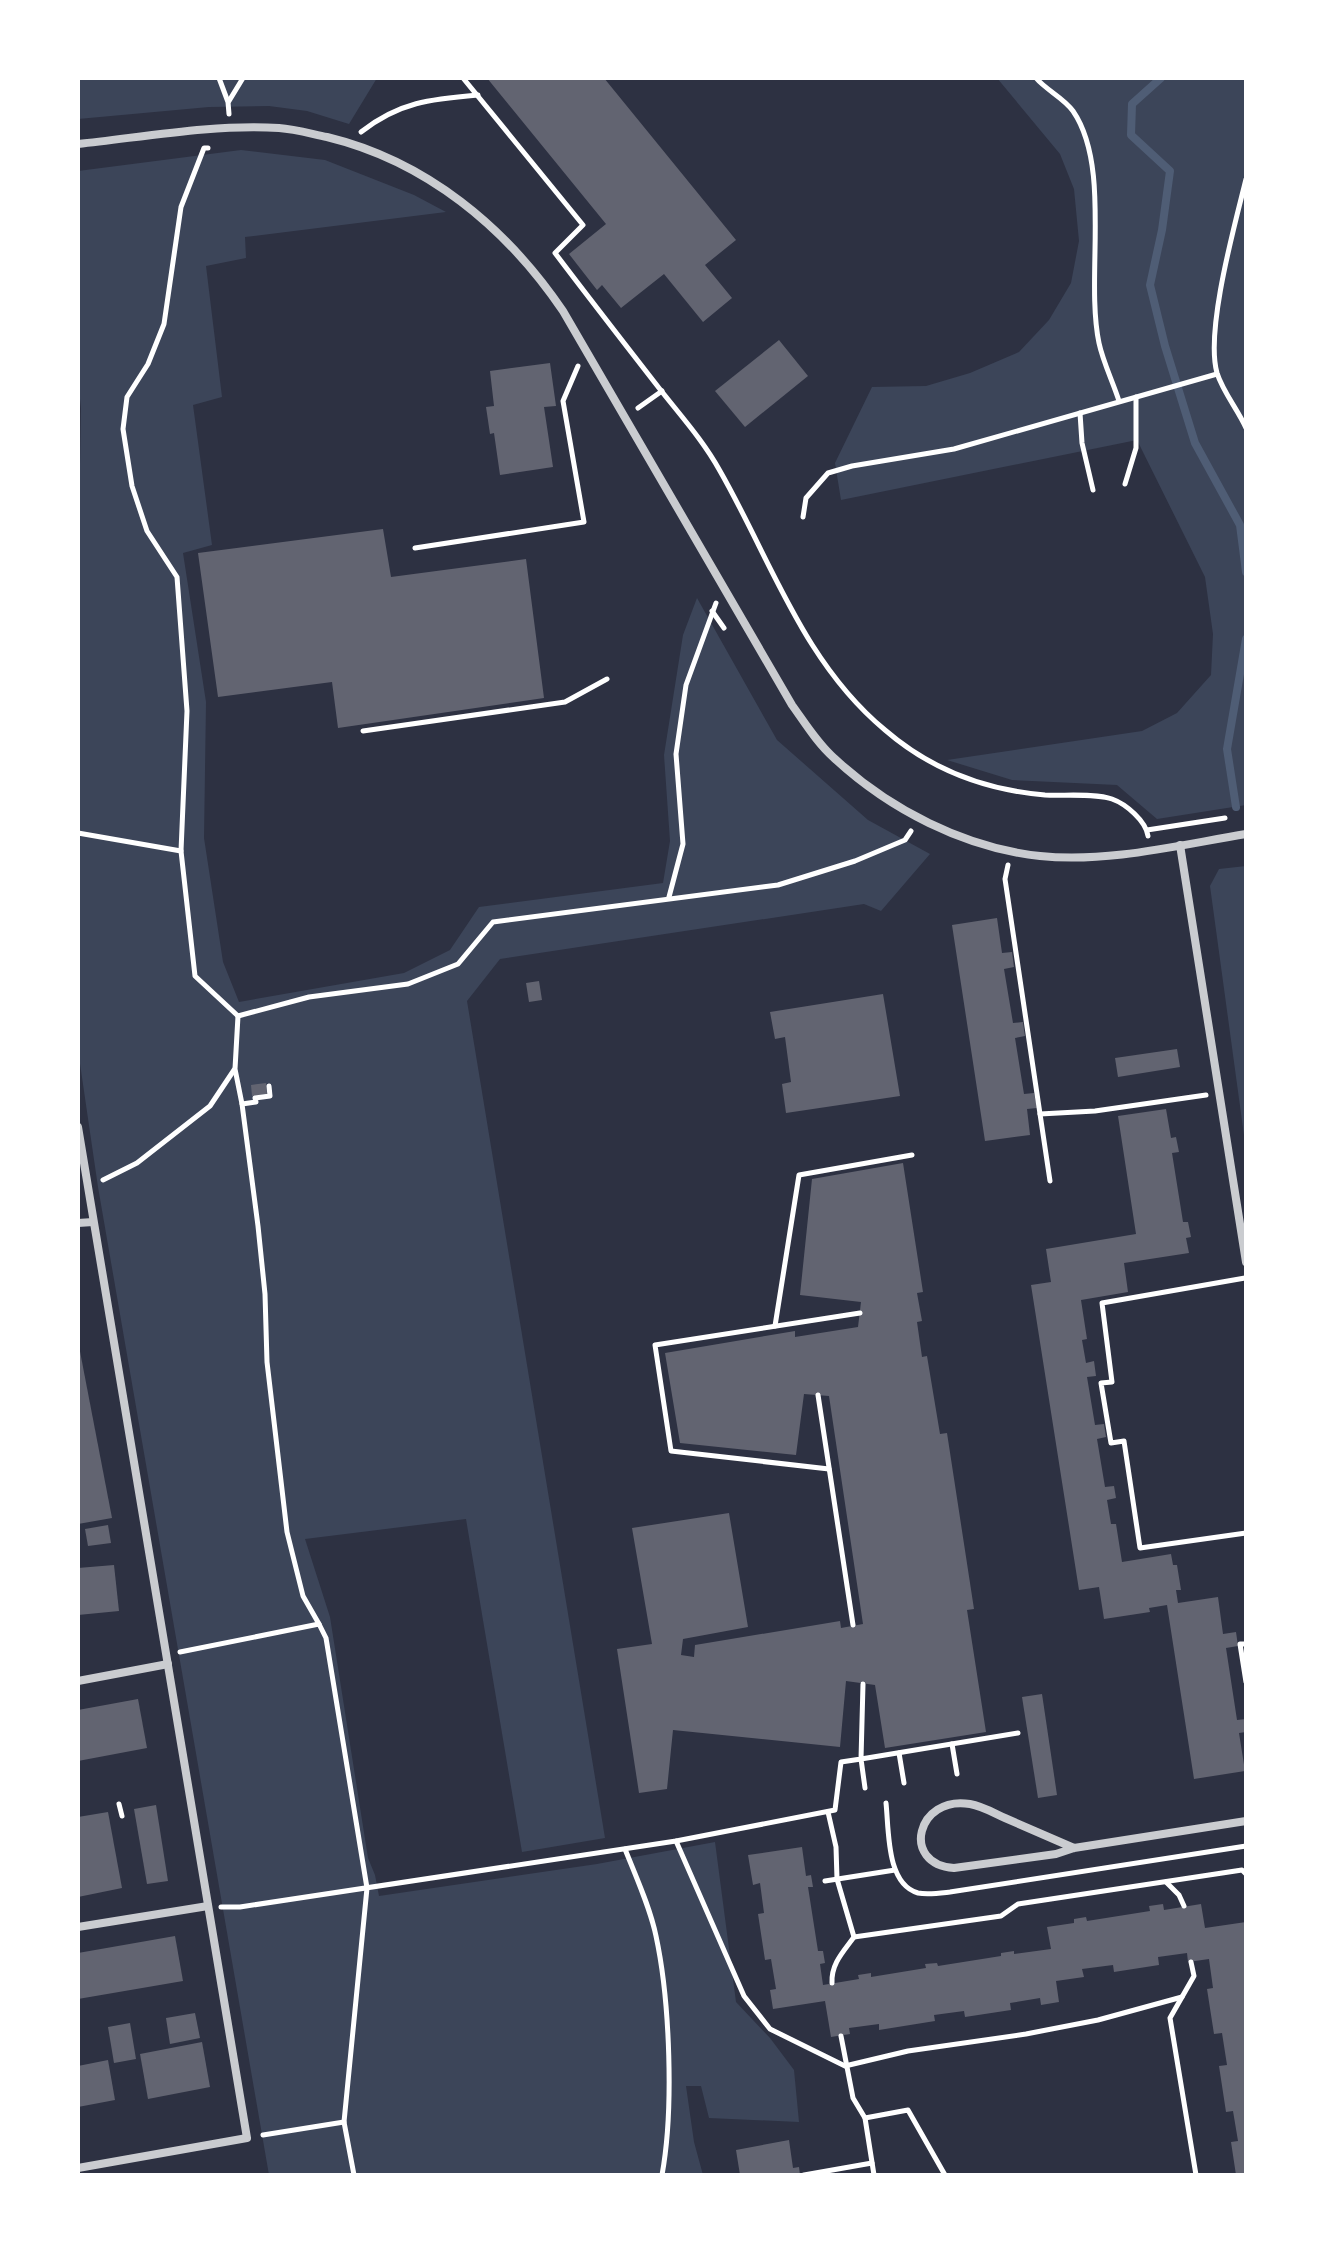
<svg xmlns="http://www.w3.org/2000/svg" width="1324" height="2253" viewBox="0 0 1324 2253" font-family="'Varela Round',sans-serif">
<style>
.green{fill:#3c4559}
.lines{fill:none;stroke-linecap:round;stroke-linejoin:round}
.stream{stroke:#4f5d75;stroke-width:8}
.building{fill:#626471}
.path{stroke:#fff;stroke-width:5}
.minor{stroke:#caccd0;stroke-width:8}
</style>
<rect width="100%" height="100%" fill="#2d3142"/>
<g class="green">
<path d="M78,78h299l-28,46 -42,-13 -38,-5 -60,1 -131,12z"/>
<path d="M997,78h249v727l-89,14 -40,-34 -105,-5 -65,-20 195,-29 35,-18 34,-38 2,-41 -8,-57 -68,-137 -296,60 -6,-37 37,-76 54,-1 44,-13 49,-21 30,-32 22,-37 8,-42 -5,-52 -14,-35z"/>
<path d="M241,150l84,10 89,35 32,17 -201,25 1,21 -40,8 16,131 -29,8 19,140 -29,8 23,149 -2,136 19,124 16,40 165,-29 46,-23 29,-43 184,-24 7,-42 -6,-86 19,-120 14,-37 80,142 91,80 62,34 -49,57 -17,-7 -364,55 -33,42 138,837 -83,14 -56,-333 -161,20 25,78 38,241 7,17 4,21 218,-32 118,-22 21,160 34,36 24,32 5,52 -90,-4 -8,-32h-15l8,56 9,33h-434l-171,-988 -20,-137v-475l3,-167 -3,-27v-210z"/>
<path d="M1246,866v284l-36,-264 9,-17z"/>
</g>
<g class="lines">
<g class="stream">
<path d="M1161,78l-29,26 -1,31 39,36 -8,59 -12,55 15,61 30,97 45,82 6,47"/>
<path d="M1236,807l-9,-58 19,-110"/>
</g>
</g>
<g class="building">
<path d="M487,78h117l132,162 -31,25 27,33 -29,24 -39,-48 -43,34 -19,-23 -5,5 -28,-36 37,-30z"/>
<path d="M779,340l29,36 -63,51 -30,-36z"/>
<path d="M550,363l6,43 -12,1 9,60 -53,8 -6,-42 -4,1 -4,-27 8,-1 -4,-35z"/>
<path d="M383,529l8,48 135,-18 18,139 -206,30 -6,-46 -114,15 -20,-144z"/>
<path d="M997,918l5,35 10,-1 2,15 -10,2 9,54 10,-1 1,8 1,6 -10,2 9,56 10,-1 3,15 -10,1 3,26 -45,6 -33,-216z"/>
<path d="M539,981l3,19 -13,2 -3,-19z"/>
<path d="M883,994l17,102 -114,17 -4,-29 9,-2 -6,-45 -10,2 -5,-27z"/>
<path d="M1177,1049l3,18 -62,10 -3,-19z"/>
<path d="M266,1083l1,11 -15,2 -1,-11z"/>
<path d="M1166,1109l5,29 5,-1 3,15 -7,1 11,69h5l3,15 -5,1 3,15 -65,10 4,29 -47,8 6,39 -5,1 4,23 8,-2 2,15 -9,1 8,48 9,-1 2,13 -9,2 8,48 9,-1 2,12 -9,2 4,24h5l6,38 49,-8 2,11h4l4,25h-5l2,13 40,-6 5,37 13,-2 2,14 -12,2 11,72 9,-1v13l-7,1 6,38 -51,8 -27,-174 -18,3 1,4 -46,7 -5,-32 -20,3 -48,-305 20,-3 -5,-33 90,-15 -18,-118z"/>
<path d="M903,1163l20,129 -6,1 5,28 -5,1 5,35 5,-1 13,78 7,-1 27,176 -7,1 19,122 -101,16 -10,-63 -29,-4 -6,66 -167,-17 -6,59 -28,4 -22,-144 35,-5 -20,-116 97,-15 19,114 -65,12 -2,16 13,2 1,-12 145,-24 1,7 22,-4 -34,-228 -25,-2 -8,61 -116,-12 -15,-90 130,-22v6l63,-10 3,-25 -61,-7 12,-116z"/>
<path d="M78,1341l34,177 -34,6z"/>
<path d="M108,1525l3,18 -23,3 -3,-17z"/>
<path d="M114,1565l5,46 -41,4v-47z"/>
<path d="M1042,1694l15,101 -19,3 -16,-101z"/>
<path d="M138,1699l9,49 -69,13v-51z"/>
<path d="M156,1805l12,76 -21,3 -13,-75z"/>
<path d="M108,1812l14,76 -44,9v-80z"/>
<path d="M802,1847l4,29 5,-1 2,12h-5l10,64h5l2,12 -5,1 3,21 36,-6 -1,-4 13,-2v4l55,-9 -1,-4 12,-1 1,3 63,-10v-3l13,-2v3l37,-5 -4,-22 27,-4v-4l12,-2 1,4 63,-10 -1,-5 14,-2 1,6 37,-6 4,24 41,-6v253h-10l-5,-33 7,-1 -5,-30 -7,1 -7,-46 8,-1 -5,-32 -8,1 -7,-45 6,-1 -4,-29 -21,3 -1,-9 -29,4 1,8 -45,7 -1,-7 -31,4 2,8 -28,4 3,21 -18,3 -1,-7 -30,5 1,7 -46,7 -1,-6 -30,4 1,6 -56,9v-6l-30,4 1,6 -19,3 -6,-36 -52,8 -3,-19 6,-1 -5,-30 -6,1 -7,-46 6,-1 -4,-30 -7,2 -5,-30z"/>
<path d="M175,1936l8,45 -105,18v-46z"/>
<path d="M195,2013l5,25 -30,6 -4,-26z"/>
<path d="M130,2023l6,36 -22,4 -6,-36z"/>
<path d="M202,2042l8,45 -62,12 -8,-45z"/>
<path d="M108,2060l7,40 -37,7v-41z"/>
<path d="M789,2140l4,28 6,-1 1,8h-60l-4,-25z"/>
</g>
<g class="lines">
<g class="path">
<path d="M219,78l9,24 1,12"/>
<path d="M463,78l120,147 -28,28c34,45 69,90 104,135 21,27 44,52 61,83 51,89 83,191 165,259 45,39 101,60 160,65 18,1 51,-2 67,4 14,5 34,22 36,37"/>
<path d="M1036,78c10,12 28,20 37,33 39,57 12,166 26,232 4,19 14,39 20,58"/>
<path d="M229,101l14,-23"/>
<path d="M361,132c38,-30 70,-33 117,-37"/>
<path d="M208,148h-4l-23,59 -17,117 -16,40 -21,33 -4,32 9,57 15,45 30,46 10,134 -6,140 14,125 43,40"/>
<path d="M1246,179c-11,45 -41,152 -29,194 6,19 21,37 29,55"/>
<path d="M638,408l24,-17"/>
<path d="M1080,413l2,30 11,47"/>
<path d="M1125,484l11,-36v-51"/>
<path d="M803,517l3,-19 22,-25 24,-7 102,-17 263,-75"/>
<path d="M415,548l169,-26 -21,-121 15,-35"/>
<path d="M712,611l12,17"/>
<path d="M363,731l202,-29 42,-23"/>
<path d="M1147,830l78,-12"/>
<path d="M78,833l103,18"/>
<path d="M1008,865l-3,14 45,302"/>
<path d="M669,897l14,-53 -7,-90 10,-69 30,-82"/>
<path d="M238,1016l71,-19 99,-13 50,-20 35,-42 285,-37 77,-24 50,-21 6,-9"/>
<path d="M238,1016l-3,53 7,35 16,122 7,68 2,68 20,170 16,64 16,28"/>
<path d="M242,1104l14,-2 -1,-4 15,-2 -1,-10"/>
<path d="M1040,1114l55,-3 111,-16"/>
<path d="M103,1180l34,-17 73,-57 24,-36"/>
<path d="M1245,1278l-143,25 10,79 -11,1 10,60 13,-2 16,107 106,-15"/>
<path d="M775,1326l24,-151 113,-20"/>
<path d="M818,1395l35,230"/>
<path d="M829,1469l-158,-18 -16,-106 205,-32"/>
<path d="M1246,1644h-6l6,38"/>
<path d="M180,1652l139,-28 7,14 41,250 -23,234 10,53"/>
<path d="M952,1744l5,30"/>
<path d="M899,1753l5,30"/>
<path d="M865,1788l-4,-29 157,-26"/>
<path d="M886,1803c3,27 0,81 32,90 10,2 23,0 32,-1l296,-46"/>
<path d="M119,1804l3,12"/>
<path d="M828,1812l8,35 1,32 17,58 147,-21 17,-12 224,-34 4,4"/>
<path d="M676,1841l68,155 26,33 75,37 63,-15 118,-17 72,-14 84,-23"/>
<path d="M625,1849c11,28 25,58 31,87 14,65 18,174 6,239"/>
<path d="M825,1881l70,-11"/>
<path d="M1166,1882l13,13 5,11"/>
<path d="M221,1907h19l436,-66 159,-31 6,-48 20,-3 2,-75"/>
<path d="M1191,1962l3,14 -24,42 26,157"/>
<path d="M832,1983c-1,-19 11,-31 22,-46"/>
<path d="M841,2036l12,62 12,20 9,57"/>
<path d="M865,2118l43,-8 37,65"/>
<path d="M263,2135l81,-13"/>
<path d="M804,2175l68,-12"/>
</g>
<g class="minor">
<path d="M78,144c66,-7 134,-20 201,-16 16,1 33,6 48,9 99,24 179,90 236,174l229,394c13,18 25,38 42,53 55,51 130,90 206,98 68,7 139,-11 206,-22"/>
<path d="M1180,845l66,417"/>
<path d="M78,1127l169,1011 -169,30"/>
<path d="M78,1223l15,-1"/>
<path d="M78,1681l90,-17"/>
<path d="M1074,1848c-23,-10 -46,-20 -69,-30 -11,-5 -23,-12 -35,-14 -53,-9 -70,60 -16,64l102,-14 18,-6 172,-27"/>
<path d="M78,1927l130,-21"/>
</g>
</g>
<rect width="1324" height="2253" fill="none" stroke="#ffffff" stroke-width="160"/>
</svg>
